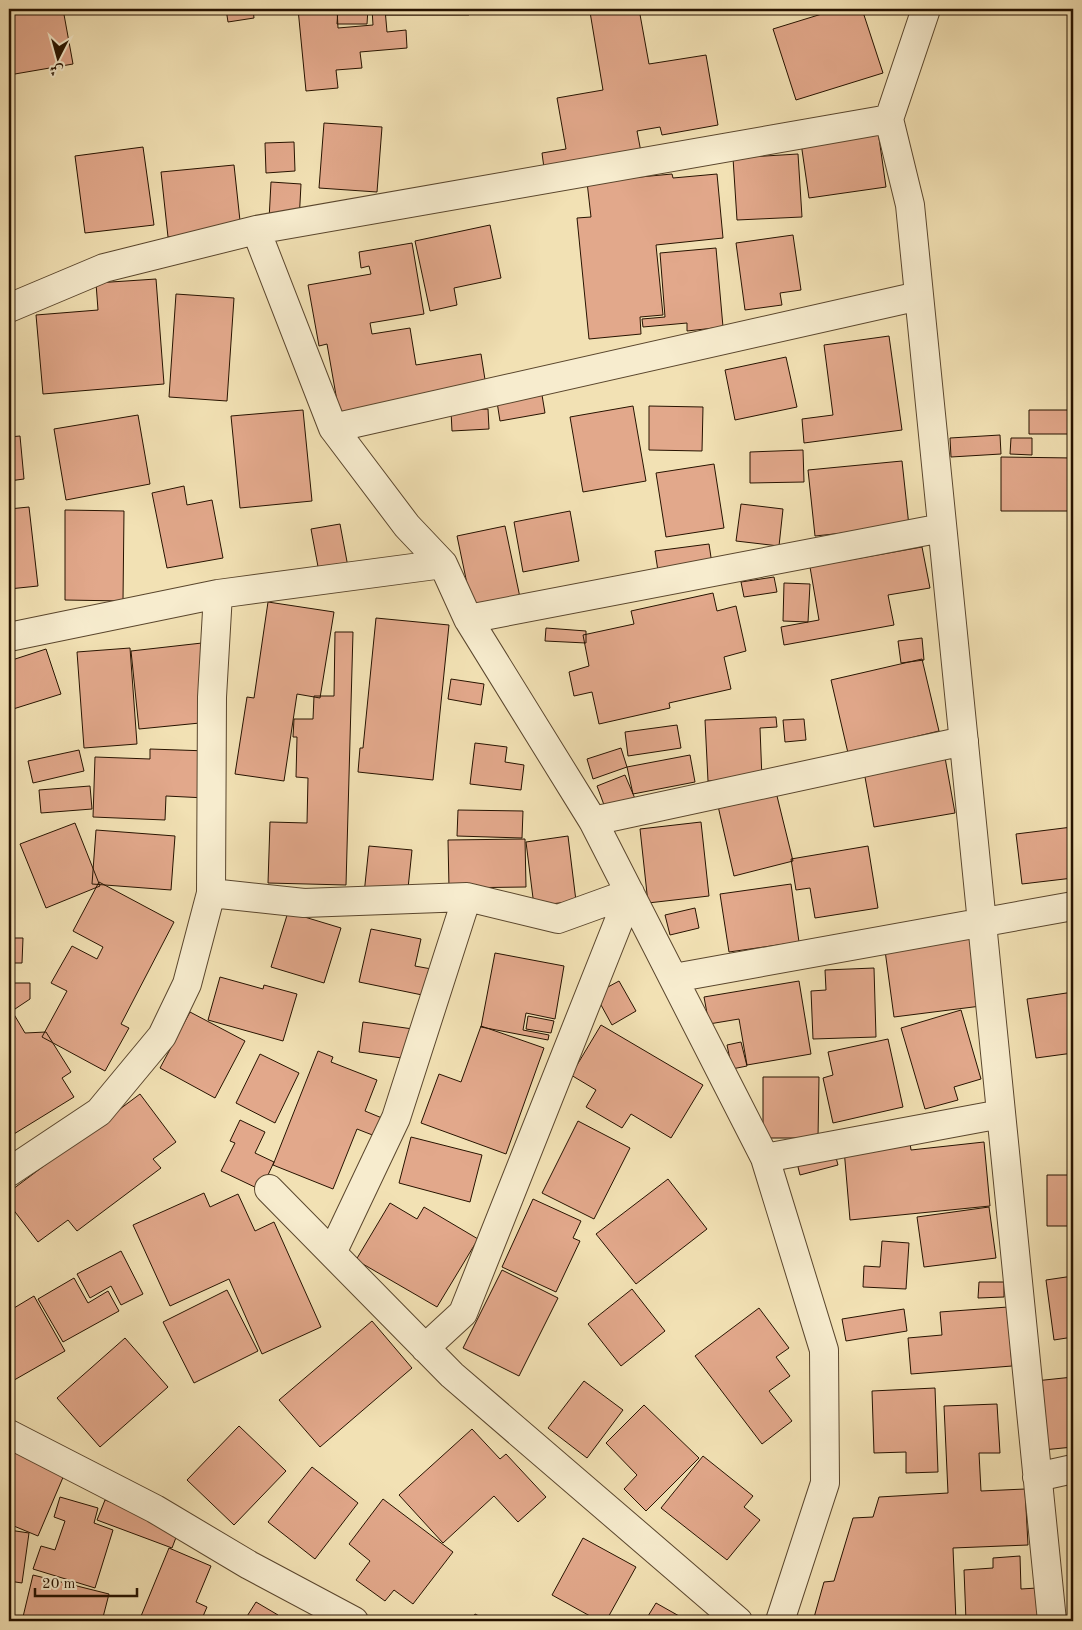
<svg xmlns="http://www.w3.org/2000/svg" width="1082" height="1630" font-family="'Old Standard TT',Amiri,serif">
  <rect width="100%" height="100%" fill="#f2e1b4"/>
  <filter id="stains"><feTurbulence type="fractalNoise" baseFrequency=".004" numOctaves="4"/><feColorMatrix values="0 0 0 0 .2 0 0 0 0 .09 0 0 0 0 .02 0 0 0 .5 -.17"/></filter>
  <radialGradient id="worn" r=".72"><stop offset=".6" stop-color="#630" stop-opacity="0"/><stop offset="1" stop-color="#630" stop-opacity=".3"/></radialGradient>
  <path fill="#e2a88b" stroke="#271300" d="M9 9H63L73 64 9 75Z
    M226 9H253L254 18 228 22Z
    M298 9H337L338 28 373 25 372 9H385L387 32 406 30 407 48 360 52 362 68 336 70 338 88 306 91Z
    M338 9H368L367 24H337Z
    M385 9H470L469 15H385Z
    M610 9H639L649 64 706 55 718 125 662 135 660 127 637 131 641 152 544 168 542 153 566 149 557 98 603 90 590 12Z
    M838 9H862L883 73 796 100 773 29Z
    M324 123 382 127 377 192 319 188Z
    M877 124 886 187 809 198 800 136Z
    M294 142 295 171 266 173 265 143Z
    M143 147 154 225 85 233 75 156Z
    M798 154 802 217 737 220 733 158Z
    M234 165 241 230 168 237 161 172Z
    M672 174 673 178 717 174 723 238 656 245 663 315 640 317 641 334 589 339 577 218 591 217 587 182Z
    M271 182 301 184 299 222 269 220Z
    M490 225 501 278 454 288 457 305 430 311 415 241Z
    M793 235 801 290 780 293 782 305 745 310 736 243Z
    M412 243 424 314 370 323 372 334 410 328 416 365 481 354 486 386 340 418 327 344 319 346 308 285 371 274 369 266 361 268 359 252Z
    M716 248 723 327 687 331V323L643 327 642 319 665 317 660 253Z
    M156 279 164 384 43 394 36 315 98 310 96 283Z
    M176 294 234 298 227 401 169 397Z
    M889 336 902 430 804 443 802 419 833 415 824 345Z
    M9 346H14L11 425H9Z
    M786 357 797 407 735 420 725 370Z
    M542 395 545 413 500 421 497 402Z
    M633 406 646 481 583 492 570 417Z
    M649 406 703 407 702 451 649 450Z
    M488 409 489 429 452 431 451 411Z
    M303 410 312 501 240 508 231 416Z
    M1029 410H1073V434H1029Z
    M138 415 150 484 66 500 54 429Z
    M1000 435 1001 454 951 457 950 438Z
    M20 436 24 479 9 481V437Z
    M1011 438H1032V455L1010 454Z
    M803 450 804 482 750 483V452Z
    M1001 457 1073 458V511H1001Z
    M902 461 909 526 815 536 808 470Z
    M714 464 724 528 666 537 656 473Z
    M184 486 187 505 212 500 223 558 167 568 152 493Z
    M741 504 783 509 779 546 736 541Z
    M29 507 38 586 9 589V509Z
    M65 510 124 511 123 601 65 600Z
    M570 511 579 561 523 572 514 522Z
    M340 524 348 567 319 572 311 529Z
    M505 526 522 607 474 617 457 536Z
    M709 544 712 564 658 571 655 551Z
    M922 547 930 588 888 595 894 625 784 645 781 627 819 620 810 567Z
    M774 577 777 592 744 597 741 582Z
    M784 583 810 584 808 622 783 621Z
    M713 593 717 611 736 606 746 651 724 657 731 689 669 703 670 708 599 724 592 692 574 696 569 672 589 666 583 635 634 624 631 611Z
    M268 602 334 612 320 698 297 694 284 781 235 774 247 697 254 698Z
    M376 618 449 625 433 780 358 772 360 748H363Z
    M546 628 586 631V643L545 641Z
    M335 632H353L346 885 268 883 270 822 307 823 308 778 296 777 297 737H293L294 719H313L314 696H334Z
    M922 638 924 660 901 663 898 641Z
    M202 643 210 722 139 729 131 651Z
    M130 648 137 744 84 748 77 652Z
    M46 649 61 694 10 710 9 661Z
    M922 659 939 731 848 753 831 680Z
    M451 679 484 684 481 705 448 699Z
    M776 717 777 727 760 728 762 779 708 781 705 720Z
    M804 719 806 740 785 742 783 720Z
    M677 725 681 748 628 756 625 732Z
    M475 743 507 747 505 762 524 765 521 790 470 784Z
    M621 748 627 767 593 779 587 759Z
    M150 749 208 751 206 798 166 796 165 820 93 817 95 757 150 759Z
    M79 750 84 771 33 783 28 761Z
    M944 752 955 813 874 827 863 766Z
    M690 755 695 782 633 794 627 767Z
    M625 775 636 801 607 813 597 786Z
    M90 786 92 809 41 813 39 790Z
    M776 792 793 861 734 876 718 806Z
    M458 810 523 811 522 838 457 836Z
    M701 822 709 896 648 903 640 829Z
    M75 823 100 886 46 908 20 844Z
    M1072 827 1073 878 1022 884 1016 834Z
    M96 830 175 836 171 890 92 884Z
    M568 836 576 901 534 906 526 842Z
    M525 839 526 887 449 888 448 840Z
    M369 846 412 850 407 898 364 894Z
    M868 846 878 908 815 918 810 888 796 890 791 859Z
    M99 882 174 922 121 1024 129 1028 105 1071 42 1037 67 991 51 983 72 946 97 959 103 947 73 931Z
    M791 884 799 942 729 952 720 894Z
    M9 892 13 917 9 918Z
    M695 908 699 928 670 935 665 915Z
    M288 912 341 928 324 983 271 967Z
    M371 929 421 939 415 966 437 970 432 997 359 982Z
    M971 931 981 1006 894 1017 884 943Z
    M9 938H23L22 963H9Z
    M495 953 564 966 555 1019 526 1013 523 1030 549 1035 548 1040 481 1027Z
    M874 968 876 1037 813 1039 811 991 826 990 825 970Z
    M220 977 263 989 264 985 297 994 283 1041 208 1020Z
    M619 981 636 1011 612 1025 595 994Z
    M799 981 811 1054 747 1065 739 1019 709 1024 704 997Z
    M9 983H30V999L12 1011 25 1033 46 1032 71 1072 62 1078 74 1097 9 1137Z
    M1073 992V1053L1036 1058 1027 999Z
    M961 1010 981 1079 954 1087 958 1100 925 1109 901 1028Z
    M190 1012 245 1041 215 1098 160 1068Z
    M528 1016 554 1021 551 1033 526 1029Z
    M363 1022 413 1029 409 1059 359 1052Z
    M601 1025 703 1085 671 1138 631 1114 622 1128 586 1107 596 1090 571 1075Z
    M481 1026 544 1048 506 1154 421 1123 439 1074 461 1082Z
    M888 1039 903 1107 833 1123 823 1078 833 1075 828 1052Z
    M741 1042 747 1066 732 1069 727 1045Z
    M318 1051 333 1057 331 1062 377 1080 365 1111 382 1118 375 1136 357 1129 333 1189 273 1165Z
    M260 1054 299 1073 275 1123 236 1103Z
    M763 1077H819L818 1138H763Z
    M140 1094 176 1142 153 1159 161 1168 77 1231 68 1220 38 1242 9 1204V1192Z
    M240 1120 265 1132 255 1153 274 1162 261 1190 221 1171 235 1143 230 1141Z
    M578 1121 630 1148 594 1219 542 1193Z
    M411 1137 482 1155 470 1202 399 1183Z
    M984 1142 990 1206 850 1220 844 1149 910 1143 911 1150Z
    M834 1150 838 1165 800 1175 796 1159Z
    M1047 1175H1073V1226H1047Z
    M668 1179 707 1229 636 1284 596 1234Z
    M204 1193 210 1207 238 1194 255 1231 274 1222 321 1327 262 1354 229 1279 170 1306 133 1225Z
    M533 1199 581 1221 573 1238 580 1241 556 1292 502 1267Z
    M390 1203 417 1219 424 1207 478 1239 437 1307 356 1260Z
    M989 1207 996 1258 924 1267 917 1217Z
    M882 1241 909 1243 906 1289 863 1287 864 1266 880 1267Z
    M121 1251 143 1294 121 1305 111 1286 90 1298 77 1274Z
    M502 1270 558 1298 519 1376 463 1348Z
    M1073 1276V1337L1054 1340 1046 1280Z
    M74 1278 88 1303 108 1291 119 1311 63 1342 38 1299Z
    M979 1282H1004V1297L978 1298Z
    M632 1289 665 1331 621 1366 588 1324Z
    M227 1290 258 1351 194 1383 163 1322Z
    M34 1296 65 1351 9 1383V1311Z
    M1008 1307 1012 1366 911 1374 908 1338 942 1335 940 1312Z
    M759 1308 789 1348 776 1357 790 1376 769 1391 792 1421 762 1444 695 1356Z
    M904 1309 907 1331 846 1341 842 1319Z
    M372 1321 412 1368 320 1447 279 1400Z
    M125 1338 168 1387 100 1447 57 1398Z
    M1073 1377V1447L1043 1450 1035 1381Z
    M584 1381 623 1410 587 1458 548 1428Z
    M935 1388 938 1472 906 1473V1452L874 1453 872 1391Z
    M997 1404 1000 1453H979L981 1491 1025 1489 1028 1545 953 1548 956 1621H813L824 1582 834 1581 853 1518 873 1517 879 1497 948 1493 944 1406Z
    M644 1405 699 1458 646 1511 624 1489 637 1475 606 1443Z
    M239 1426 286 1471 234 1525 187 1480Z
    M472 1429 500 1459 506 1454 546 1497 518 1522 494 1496 443 1543 399 1495Z
    M9 1444 67 1468 38 1536 9 1524Z
    M703 1456 753 1496 744 1507 760 1520 727 1560 661 1508Z
    M312 1467 358 1503 315 1559 268 1522Z
    M60 1497 98 1508 94 1523 113 1530 95 1588 33 1569 41 1546 55 1550 65 1521 54 1517Z
    M383 1499 453 1552 413 1604 394 1590 385 1601 356 1580 370 1561 349 1544Z
    M105 1500 180 1527 172 1548 97 1520Z
    M9 1530 29 1533 22 1583 9 1581Z
    M583 1538 636 1567 606 1621H599L552 1595Z
    M169 1548 211 1566 196 1602 207 1607 201 1621H139Z
    M1020 1556 1021 1589 1037 1588 1038 1621H966L964 1570 993 1568V1558Z
    M33 1575 109 1594 102 1621H22Z
    M256 1602 278 1615 275 1621H244Z
    M656 1603 688 1621H645Z
    M475 1614 489 1621H471Z"/>
  <g fill="none" stroke-linecap="round" stroke-linejoin="round">
    <g stroke="#5a462d" stroke-width="30">
      <path id="minor" d="M889 119 926 9
        M256 230 333 428 407 526 443 564 468 619 593 821 765 1158 824 1350 825 1483 780 1621
        M9 308 104 268 256 230 889 119 910 205 1052 1621
        M333 428 919 296
        M468 619 942 528
        M9 637 218 594 443 564
        M593 821 964 741
        M211 893 304 903 467 897 558 919 630 893
        M674 978 1073 906
        M765 1158 1001 1114
        M9 1172 99 1112 162 1036 187 984 211 893 212 697 218 594
        M269 1189 452 1375 738 1621
        M332 1253 396 1118 467 897
        M425 1348 463 1313 630 893
        M9 1434 155 1509 249 1565 354 1621
        M1037 1477 1073 1469"/>
    </g>
    <use href="#minor" stroke="#f7ecce" stroke-width="28"/>
  </g>
  <rect width="1082" height="1630" fill="none" stroke="#f2e1b4" stroke-width="30"/>
  <rect x="10" y="10" width="1062" height="1610" fill="none" stroke="#271300" stroke-width="2.5"/>
  <rect x="15" y="15" width="1052" height="1600" fill="none" stroke="#271300"/>
  <g transform="translate(58 58) rotate(186)" stroke="#f7ecce" stroke-width="4" paint-order="stroke">
  <path d="M0-4L9 19L0 12L-9 19Z" fill="#271300"/>
  <text y="-8" font-size="14" font-weight="bold" text-anchor="middle" fill="#271300">ش</text>
  </g>
  <path d="M35 1588v8h102v-8" fill="none" stroke="#271300" stroke-width="2.5"/>
  <text x="42" y="1588" font-size="15" fill="#271300" stroke="#f7ecce" stroke-width="4" paint-order="stroke">20 m</text>
  <rect width="100%" height="100%" filter="url(#stains)"/>
  <rect width="100%" height="100%" fill="url(#worn)"/>
</svg>
